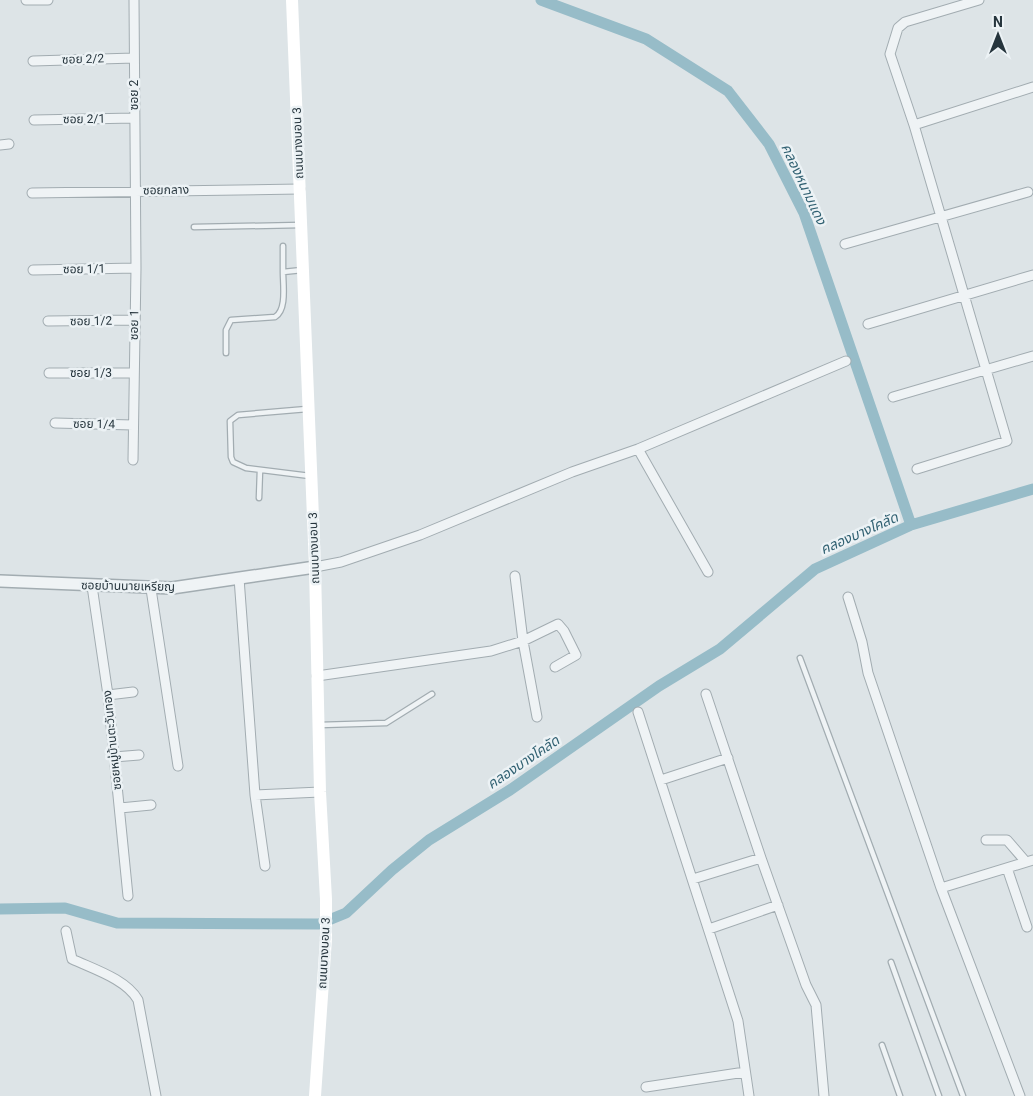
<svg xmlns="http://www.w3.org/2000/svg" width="1033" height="1096" font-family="Roboto,'Noto Sans Thai',sans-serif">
  <rect width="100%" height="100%" fill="#dde4e7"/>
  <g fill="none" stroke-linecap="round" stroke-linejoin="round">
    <path stroke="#97bcc8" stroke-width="11" d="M541 0 646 39 728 91 769 144 804 213 911 525
      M0 909 65 908 117 923 319 924 346 913 392 870 429 840 510 790 659 686 720 649 815 569 911 525 1033 489"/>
    <g stroke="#a2acb1" stroke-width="7">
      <path id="service" d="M194 227 301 225
        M283 246V272
        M226 353V330L231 320 275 317C287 310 283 285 283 272L302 270
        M307 409 238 415 230 421 231 457 233 462 246 468 310 476
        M259 498 260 470
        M800 658 963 1096
        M320 725 386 723 432 694
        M891 962 939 1096
        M882 1045 900 1096"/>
    </g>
    <g stroke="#a2acb1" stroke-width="11">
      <path id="minor" d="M26 0H48
        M33 61 134 58
        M34 120 134 118
        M914 125 1033 87
        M0 145 9 144
        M32 193 300 189
        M845 244 1028 192
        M33 270 136 268
        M48 321 134 320
        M868 324 1033 275
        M49 373H134
        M893 397 1033 356
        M55 423 133 425
        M638 449 708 572
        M133 460 136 268 134 0
        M917 469 1007 441 914 125 890 54 898 28 905 22 979 0
        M315 567 341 562 420 535 572 472 638 449 846 361
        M515 576 523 641 537 717
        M239 578 255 795 265 866
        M92 586 108 695 128 896
        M151 589 178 766
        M848 597 862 642 868 673 941 888 1020 1096
        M317 676 491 651 523 641 558 624 564 631 576 655 555 667
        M706 694 761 858 806 985 816 1005 824 1096
        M108 695 133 692
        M638 712 738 1021 749 1096
        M114 757 139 755
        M661 780 728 758
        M255 795 320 792
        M120 808 151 805
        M986 840H1007L1026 862
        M1007 868 1027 927
        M693 879 761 858
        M941 888 1033 860
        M709 929 778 905
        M66 931 72 959C93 969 126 979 138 1000L156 1096
        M646 1087 745 1072"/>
    </g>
    <g stroke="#a2acb1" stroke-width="14">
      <path id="tertiary" d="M0 581 172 588 315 567"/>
    </g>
    <use href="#service" stroke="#eff3f5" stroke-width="4.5"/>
    <use href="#minor" stroke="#eff3f5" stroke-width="9"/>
    <use href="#tertiary" stroke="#eff3f5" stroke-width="11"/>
    <path stroke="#fff" stroke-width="12" d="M292 0 315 567 320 792 326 899V939L315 1096"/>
  </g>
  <g text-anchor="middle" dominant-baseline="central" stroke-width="5" stroke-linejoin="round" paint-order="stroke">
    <g font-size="12" fill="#26353d" stroke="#ecf2f5">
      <text transform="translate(83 59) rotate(-2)">ซอย 2/2</text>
      <text transform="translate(134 95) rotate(-90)">ซอย 2</text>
      <text transform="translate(84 119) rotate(-1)">ซอย 2/1</text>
      <text transform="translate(298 143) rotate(-92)">ถนนบางบอน 3</text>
      <text transform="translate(166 190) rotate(-1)">ซอยกลาง</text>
      <text transform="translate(84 269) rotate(-1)">ซอย 1/1</text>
      <text transform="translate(91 321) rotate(-1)">ซอย 1/2</text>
      <text transform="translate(134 325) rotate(-89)">ซอย 1</text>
      <text x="91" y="373">ซอย 1/3</text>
      <text transform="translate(94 424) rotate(1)">ซอย 1/4</text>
      <text transform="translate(314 548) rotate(-92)">ถนนบางบอน 3</text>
      <text transform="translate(128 586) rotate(1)">ซอยบ้านนายเหรียญ</text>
      <text transform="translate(112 740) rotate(-96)">ซอยหมู่บ้านตะวันทอง</text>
      <text transform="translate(324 953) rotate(-87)">ถนนบางบอน 3</text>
    </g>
    <g font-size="14" font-style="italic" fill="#306071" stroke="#ecf2f5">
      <text transform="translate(804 184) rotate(65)">คลองหนามแดง</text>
      <text transform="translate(859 533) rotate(-24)">คลองบางโคลัด</text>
      <text transform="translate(523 762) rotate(-34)">คลองบางโคลัด</text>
    </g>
  </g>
  <g transform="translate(998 35)" stroke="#ecf2f5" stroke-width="4" paint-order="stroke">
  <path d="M0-4L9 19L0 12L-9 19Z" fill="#26353d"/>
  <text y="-8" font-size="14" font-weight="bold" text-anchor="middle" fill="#26353d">N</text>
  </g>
</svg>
